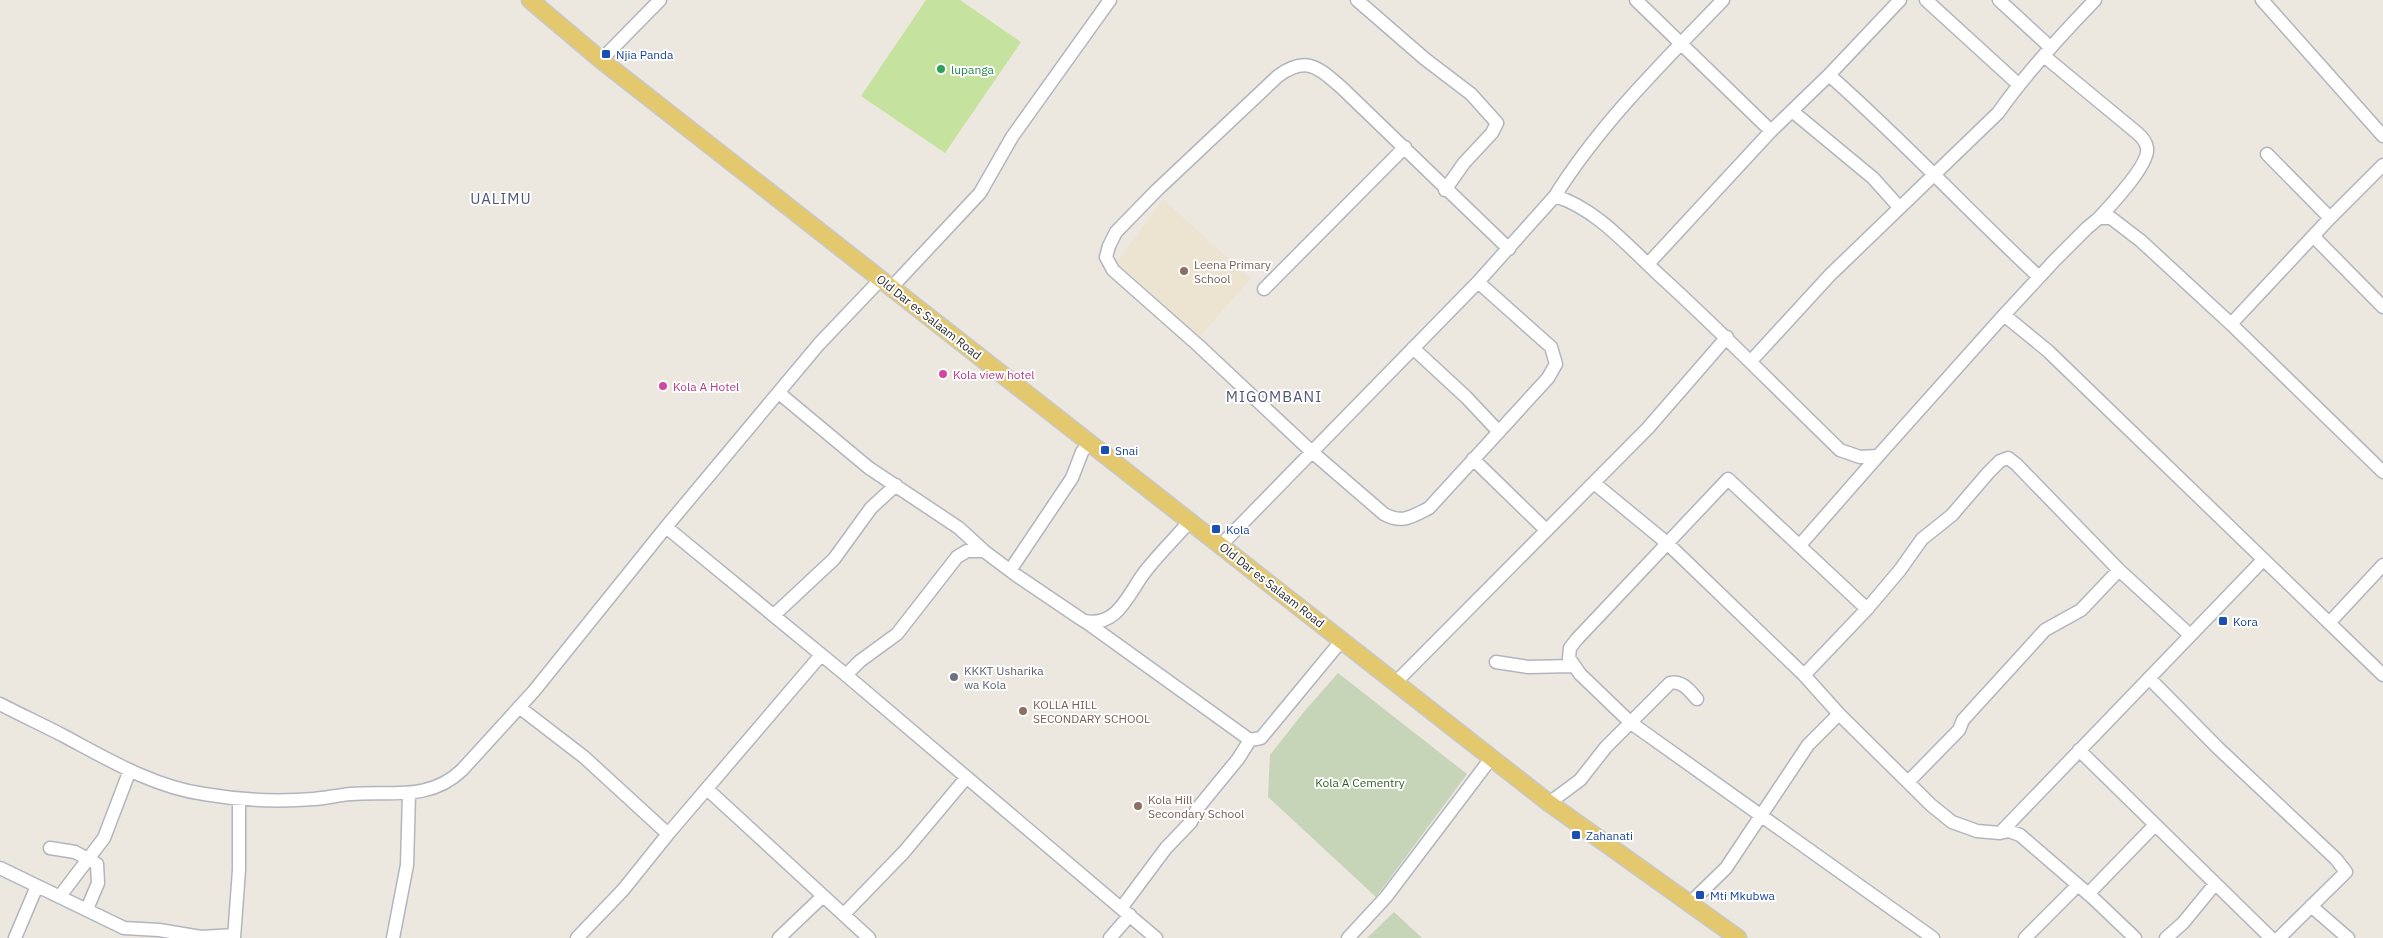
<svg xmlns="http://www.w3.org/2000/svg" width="2383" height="938" font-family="'IBM Plex Sans',sans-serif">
  <rect width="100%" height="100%" fill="#ece7df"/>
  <path fill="#ece3d1" d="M1163 199 1250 279 1199 337 1117 262Z"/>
  <path fill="#c6d4b8" d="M1338 673 1467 774 1376 897 1268 797 1270 755 1303 713Z
    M1394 912 1422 938H1367Z"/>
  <path fill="#c5e39e" d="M926 0H960L1021 42 945 153 861 96Z"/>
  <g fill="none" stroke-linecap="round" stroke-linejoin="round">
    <g stroke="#b3b5be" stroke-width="15">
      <path id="minor" d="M1357 0 1425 59 1471 94 1497 123 1492 133 1464 163 1445 190
        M1636 0 1771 131
        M1926 0 2018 84
        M1999 0 2049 46
        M2262 0 2383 136
        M2044 56 2136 132C2141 136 2146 141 2147 148 2150 164 2110 206 2099 218
        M601 60 660 0
        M1829 75C1902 139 1968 211 2039 277
        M1792 111 1873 178 1899 207
        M2267 154 2330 218
        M1555 196C1600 124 1664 61 1723 0
        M2314 237 2383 307
        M1648 264 1771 131 1829 75 1900 0
        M1478 282 1551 347 1556 364 1548 378 1429 508C1411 517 1402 524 1384 514L1312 452 1199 346 1113 270 1106 257 1109 246 1116 232 1157 190 1278 76C1307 55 1319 68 1342 88L1509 249
        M892 287 980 193 1012 137 1110 0
        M1264 289 1405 147
        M2004 315 2055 260 2087 228 2099 218H2111L2141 241 2231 324 2383 472
        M2231 324 2330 218 2383 165
        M1413 348 1466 397 1499 432
        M1751 361 1830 275 1998 113C2027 72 2060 36 2095 0
        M779 393 869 468 959 528 984 551 1016 575 1084 621C1120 628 1129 590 1148 568 1161 552 1176 537 1190 521
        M1473 459 1546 530
        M1594 483 1667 543 1804 675 1839 714 1931 805 1952 822 1977 831 2000 833 2009 831 2020 835 2093 898 2135 938
        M666 527 846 675 1156 938
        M1221 545 1478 282 1555 196C1595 208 1627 245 1657 273 1720 330 1779 391 1840 450L1860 457 1878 456 2004 315 2048 351 2383 675
        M1800 545 1878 456
        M1011 569 1072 478 1082 452 1090 442
        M1867 609 1728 479 1577 639 1570 648 1569 658 1580 674 1631 723 1933 938
        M774 615 834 559 871 508 896 485
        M1086 622 1250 740
        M2330 622 2383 565
        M1496 662 1528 667 1573 666
        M846 675 860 661 897 634 957 557 967 551H984
        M1804 675 1867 609 1900 570 1922 539 1952 515 1988 473 2000 461 2008 458 2016 464 2119 570 2190 635
        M2149 678 2218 748 2336 859 2346 872 2279 938
        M1396 682 1648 428 1727 337
        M0 704C21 715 43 725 64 736 109 760 154 787 204 794 239 800 278 802 314 799 326 798 339 795 351 794 391 791 430 801 462 770L534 691 666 527 819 344 881 279
        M519 707 584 757 668 834
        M2079 750 2271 938
        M1909 781 1959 730 1963 720 2045 630 2081 610 2119 570
        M707 789 869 938
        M1549 803 1580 780 1606 747 1670 683C1682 680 1690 691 1697 699
        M2000 833 2263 560
        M50 848 75 852 97 864 98 883 87 909
        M0 868 124 928 159 930 201 937 234 935
        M2088 894 2154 826
        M60 896 104 838 130 770
        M1690 903 1726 868 1808 745 1839 714
        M2311 906 2348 938
        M1122 907 1166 848 1191 822 1197 809 1238 759 1250 740 1261 738 1342 640
        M844 914 904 852 966 778
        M15 938 37 886
        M234 938 239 870V799
        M393 938 407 865 409 794
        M577 938 623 890 668 834 821 655
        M779 938 823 896
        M1110 938 1130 915
        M1348 938 1386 897 1492 757
        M2025 938 2077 886
        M2166 938 2183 923 2215 884"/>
    </g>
    <g stroke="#c8c8c8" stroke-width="19">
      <path id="major" d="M530 0 601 60 1549 803 1738 938"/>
    </g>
    <use href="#minor" stroke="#fff" stroke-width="12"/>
    <use href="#major" stroke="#e3c86d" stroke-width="16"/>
  </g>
  <g fill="#1a4fb4" stroke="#fff" stroke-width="2">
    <rect x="601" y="49" width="10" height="10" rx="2.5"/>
    <rect x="1100" y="445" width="10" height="10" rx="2.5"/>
    <rect x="1211" y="524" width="10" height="10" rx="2.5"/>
    <rect x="2218" y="616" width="10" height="10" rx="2.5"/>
    <rect x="1571" y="830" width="10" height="10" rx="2.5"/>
    <rect x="1695" y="890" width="10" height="10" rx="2.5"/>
  </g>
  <circle fill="#2e9e5b" stroke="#fff" stroke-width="2" cx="941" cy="69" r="5"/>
  <g fill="#8d6e63" stroke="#fff" stroke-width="2">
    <circle cx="1184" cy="271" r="5"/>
    <circle cx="1023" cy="711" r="5"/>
    <circle cx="1138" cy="806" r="5"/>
  </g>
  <g fill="#d1479c" stroke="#fff" stroke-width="2">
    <circle cx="943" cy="374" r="5"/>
    <circle cx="663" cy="386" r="5"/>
  </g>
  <circle fill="#6b7280" stroke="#fff" stroke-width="2" cx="954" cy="677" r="5"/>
  <g text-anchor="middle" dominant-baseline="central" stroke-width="4" stroke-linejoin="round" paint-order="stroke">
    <g font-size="12" fill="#164399" stroke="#fff" text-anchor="start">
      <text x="616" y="54">Njia Panda</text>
      <text x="1115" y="450">Snai</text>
      <text x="1226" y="529">Kola</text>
      <text x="2233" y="621">Kora</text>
      <text x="1586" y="835">Zahanati</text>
      <text x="1710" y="895">Mti Mkubwa</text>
    </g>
    <g font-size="12" fill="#27864d" stroke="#fff" text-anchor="start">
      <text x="951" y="69">lupanga</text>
    </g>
    <g font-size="12" fill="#785e54" stroke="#fff" text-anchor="start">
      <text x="1194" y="264">Leena Primary<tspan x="1194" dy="14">School</tspan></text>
      <text x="1033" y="704">KOLLA HILL<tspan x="1033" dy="14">SECONDARY SCHOOL</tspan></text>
      <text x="1148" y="799">Kola Hill<tspan x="1148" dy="14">Secondary School</tspan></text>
    </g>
    <g font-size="12" fill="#2c2c2c" stroke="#fff">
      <text transform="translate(929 317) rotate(38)">Old Dar es Salaam Road</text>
      <text transform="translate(1272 585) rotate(38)">Old Dar es Salaam Road</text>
    </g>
    <g font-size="12" fill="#b23c85" stroke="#fff" text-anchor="start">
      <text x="953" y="374">Kola view hotel</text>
      <text x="673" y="386">Kola A Hotel</text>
    </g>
    <g font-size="12" fill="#5b616d" stroke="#fff" text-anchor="start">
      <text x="964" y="670">KKKT Usharika<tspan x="964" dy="14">wa Kola</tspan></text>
    </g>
    <g font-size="12" fill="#2f6222" stroke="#fff">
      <text x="1360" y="782">Kola A Cementry</text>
    </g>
    <g font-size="15" letter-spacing="1" fill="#505778" stroke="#fff">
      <text x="501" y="198">UALIMU</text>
      <text x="1274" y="396">MIGOMBANI</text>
    </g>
  </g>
</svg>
